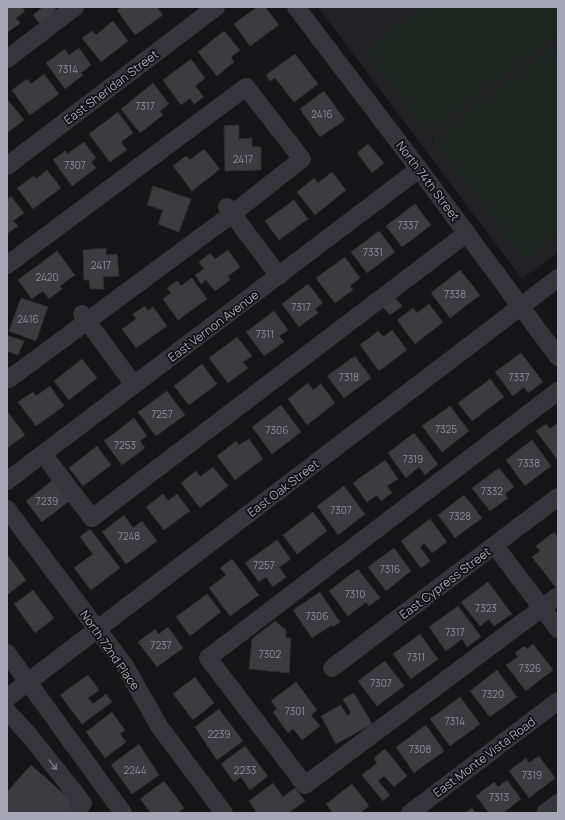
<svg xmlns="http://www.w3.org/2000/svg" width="565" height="820" font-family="Manrope,sans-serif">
  <rect width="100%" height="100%" fill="#151416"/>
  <path fill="#212023" d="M318 7H558V252L522 279Z"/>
  <path fill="#1e2621" d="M423 7H558V36L428 135 365 51Z
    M553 47 558 54V233L524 259 432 139Z"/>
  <path fill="#3c3b40" stroke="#2f2e32" d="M7 7H22L25 11 16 18 20 23 7 33Z
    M43 7H54L60 16 43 28 33 15Z
    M121 7H157L163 15 135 35 117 10Z
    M257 7H265L279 25 250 46 234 24Z
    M113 21 128 41 101 62 82 38 92 31 96 35Z
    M224 31 240 50 231 57 234 62 217 76 198 52Z
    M79 48 91 65 81 73 83 75 65 89 46 63 65 49 69 55Z
    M295 54 318 84 294 102 275 78 270 81 266 75Z
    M191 59 205 78 195 86 204 97 194 104 190 98 181 105 163 80Z
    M44 74 59 94 30 115 12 90 27 79 31 84Z
    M153 83 169 104 160 111 163 115 140 133 121 109Z
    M324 91 345 120 320 137 300 109Z
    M8 100 24 120 7 133V101Z
    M118 112 133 133 121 142 127 150 110 162 89 134Z
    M239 125V139L252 138V147H261V170L225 171 224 126Z
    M84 142 96 158 91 162 96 168 72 186 53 160 65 151 67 154Z
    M368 144 384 163 372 173 357 153Z
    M204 149 220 169 192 191 173 166 186 156 190 160Z
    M47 170 61 188 33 209 17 188 34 176 36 179Z
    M332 172 346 190 315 215 297 192 314 178 318 183Z
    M153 186 191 199 179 232 158 224 163 210 147 205Z
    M11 196 24 213 13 221 18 226 7 234V199Z
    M294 200 308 219 279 240 265 221Z
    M415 204 431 225 402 247 386 226Z
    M379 231 395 252 367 273 351 252Z
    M106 248V255L117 254 119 276 103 277 104 289H90L89 280H84L83 250Z
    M228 250 240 267 228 276 230 280 215 291 206 280 201 284 195 275 204 269 199 262 210 253 215 259Z
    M57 251 75 275 60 286 62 289 49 299 43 291 32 299 18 280Z
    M345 257 360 278 350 286 353 290 335 303 316 278Z
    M460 270 480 295 450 318 431 293Z
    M192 278 207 299 178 320 163 299 171 293 167 288 177 281 181 286Z
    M308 284 323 303 315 309 318 313 299 327 282 304Z
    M21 298 48 307 36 341 9 331Z
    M395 298 402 306 390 315 383 307Z
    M429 304 443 322 415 344 397 320 413 308 417 313Z
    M145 306 148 311 153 307 167 326 136 348 122 329 136 319 133 314Z
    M274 311 288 330 279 336 284 342 264 356 246 332Z
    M392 330 407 350 379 371 360 345 378 331 383 337Z
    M8 336 24 341 18 355 7 351Z
    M237 337 252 356 243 362 248 368 228 383 209 358Z
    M521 353 543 382 528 393 524 387 513 396 495 372Z
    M355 356 371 378 344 398 327 376Z
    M82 359 97 378 69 400 54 381Z
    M202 364 217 384 189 405 174 386Z
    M490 379 504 397 472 421 458 403Z
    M308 383 313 390 321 384 335 403 307 425 288 399Z
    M50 386 64 406 36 426 18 402 33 392 36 396Z
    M167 391 185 415 156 436 138 412Z
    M281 405 301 432 272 454 252 427Z
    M450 406 469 431 442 452 422 426Z
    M7 411 25 435 7 448Z
    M134 418 147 436 140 441 145 448 122 465 104 441Z
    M558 423V458L557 459 536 431 546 424 550 429Z
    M414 433 438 464 425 475 419 467 406 478 388 453Z
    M249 439 263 459 235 480 217 456 236 441 239 445Z
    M532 440 551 466 525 486 506 460Z
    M97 446 111 465 83 486 69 468Z
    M385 460 398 479 387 486 392 493 381 501 377 495 367 502 353 483Z
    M213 467 228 486 200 508 181 483 196 471 200 477Z
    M499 468 514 487 505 494 508 498 490 511 472 488Z
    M53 480 69 501 42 522 26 501Z
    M344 486 365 514 338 535 317 506Z
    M163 494 168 501 177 494 190 511 164 530 146 507Z
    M464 495 482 518 455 538 438 515Z
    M313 512 327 531 297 554 283 535Z
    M124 515 133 528 142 521 157 541 126 564 102 532Z
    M430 519 447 542 432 553 424 543 420 547 430 561 421 568 401 541Z
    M90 529 120 568 91 590 74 568 93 554 80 537Z
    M554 532 558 537V590L532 557 540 551 536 546Z
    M277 540 291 559 279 567 286 577 273 587 266 577 259 582 245 563Z
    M394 548 411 571 386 591 368 567Z
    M7 554 26 580 7 595Z
    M232 559 259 595 230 616 209 588 226 575 220 568Z
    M358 569 380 598 369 606 366 602 348 616 329 591Z
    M488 582 512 614 494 626 489 619 480 626 461 602Z
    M33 590 54 618 35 633 14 604Z
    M320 592 340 622 333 627 332 625 312 638 293 610Z
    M207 594 221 612 190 636 176 617Z
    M458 606 481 637 467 647 462 639 446 651 429 627Z
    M275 621 286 630V638H291L289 673 249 669 252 639Z
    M168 627 183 648 157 667 138 642 155 629 159 634Z
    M420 634 438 659 411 679 393 654Z
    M533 644 553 670 526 691 506 665 518 657 515 653 524 646 527 649Z
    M385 661 404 686 377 706 358 681Z
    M497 670 517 697 490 717 470 691Z
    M88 675 99 690 88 698 93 704 106 694 112 702 82 724 60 695Z
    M195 677 214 703 193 720 173 694Z
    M296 682 317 710 311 715 320 726 302 740 293 729 288 733 273 712 277 709 271 701Z
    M354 693 372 724 336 744 321 716 341 705 347 716 351 713 343 699Z
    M460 697 480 724 450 746 430 719Z
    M219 709 243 741 217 760 195 727Z
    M112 712 125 730 120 734 126 742 105 758 86 732Z
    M426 725 444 751 414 773 396 747Z
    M139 744 159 775 132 794 111 765Z
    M245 746 268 776 250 790 241 777 234 782 221 764Z
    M385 749 407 776 394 787 384 776 378 781 390 795 383 801 362 775 377 763 374 758Z
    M539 756 555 778 529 798 509 771 526 758 529 763Z
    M31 765 74 803 64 813H7V792Z
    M507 780 521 799 503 813H489L476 796 494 782 498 787Z
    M164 781 184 808 177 813H151L140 799Z
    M273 783 283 797 295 788 305 801 288 813H257L249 801Z
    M352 784 369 806 360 813H333L326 804Z
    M472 808 475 813H465Z"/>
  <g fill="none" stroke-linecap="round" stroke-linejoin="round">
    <path stroke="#36353b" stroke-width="18" d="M296 7 419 169 558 357
      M7 59 75 7
      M7 166 216 7
      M227 207 279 276
      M7 265 246 87 302 159 232 214 9 379 7 376
      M82 314 134 385
      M558 391 208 658 305 785 558 596
      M43 454 92 518 467 233
      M7 481 419 169
      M7 509 125 666 159 726 224 813
      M495 546 558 629
      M7 653 123 813
      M332 668 558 497
      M7 698 558 278
      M7 711 29 735 83 803 75 813
      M410 813 558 701
      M545 813 558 803"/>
  </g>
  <defs><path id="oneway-shaft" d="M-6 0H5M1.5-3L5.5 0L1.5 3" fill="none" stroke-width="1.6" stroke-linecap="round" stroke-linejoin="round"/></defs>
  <use stroke="#74747f" href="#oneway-shaft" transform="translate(53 765) rotate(52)"/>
  <g text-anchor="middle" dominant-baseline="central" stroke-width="3.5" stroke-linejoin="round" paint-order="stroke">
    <g font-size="10" fill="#8c8c98">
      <text x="68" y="69">7314</text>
      <text x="145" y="106">7317</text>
      <text x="322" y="114">2416</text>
      <text x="243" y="159">2417</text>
      <text x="75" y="165">7307</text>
      <text x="408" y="225">7337</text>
      <text x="373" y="252">7331</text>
      <text x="101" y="265">2417</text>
      <text x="47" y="277">2420</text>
      <text x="455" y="294">7338</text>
      <text x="301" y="307">7317</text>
      <text x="28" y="319">2416</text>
      <text x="265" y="334">7311</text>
      <text x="349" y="377">7318</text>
      <text x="519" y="377">7337</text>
      <text x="162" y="414">7257</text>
      <text x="446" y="429">7325</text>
      <text x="277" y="430">7306</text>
      <text x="125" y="445">7253</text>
      <text x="413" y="459">7319</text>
      <text x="529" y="463">7338</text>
      <text x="492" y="491">7332</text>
      <text x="47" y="501">7239</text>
      <text x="341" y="510">7307</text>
      <text x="460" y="516">7328</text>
      <text x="129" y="536">7248</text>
      <text x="264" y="565">7257</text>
      <text x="390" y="569">7316</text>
      <text x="355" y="594">7310</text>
      <text x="486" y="608">7323</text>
      <text x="317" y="616">7306</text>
      <text x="455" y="632">7317</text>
      <text x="161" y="645">7237</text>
      <text x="270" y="654">7302</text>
      <text x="416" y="657">7311</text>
      <text x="530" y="668">7326</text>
      <text x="381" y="683">7307</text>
      <text x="493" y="694">7320</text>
      <text x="295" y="711">7301</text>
      <text x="455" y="721">7314</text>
      <text x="219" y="734">2239</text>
      <text x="420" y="749">7308</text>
      <text x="135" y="770">2244</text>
      <text x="245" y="770">2233</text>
      <text x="532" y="775">7319</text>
      <text x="499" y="797">7313</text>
    </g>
    <g font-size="12" fill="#a6a7b6" stroke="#100f11">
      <text transform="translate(111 87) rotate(-37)">East Sheridan Street</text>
      <text transform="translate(428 181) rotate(53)">North 74th Street</text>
      <text transform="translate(213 326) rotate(-37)">East Vernon Avenue</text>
      <text transform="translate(283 488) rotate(-37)">East Oak Street</text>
      <text transform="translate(445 583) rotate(-37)">East Cypress Street</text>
      <text transform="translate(110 650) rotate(55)">North 72nd Place</text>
      <text transform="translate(484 757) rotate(-37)">East Monte Vista Road</text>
    </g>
  </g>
  <rect width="565" height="820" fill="none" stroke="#a6a7b6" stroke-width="16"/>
</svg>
